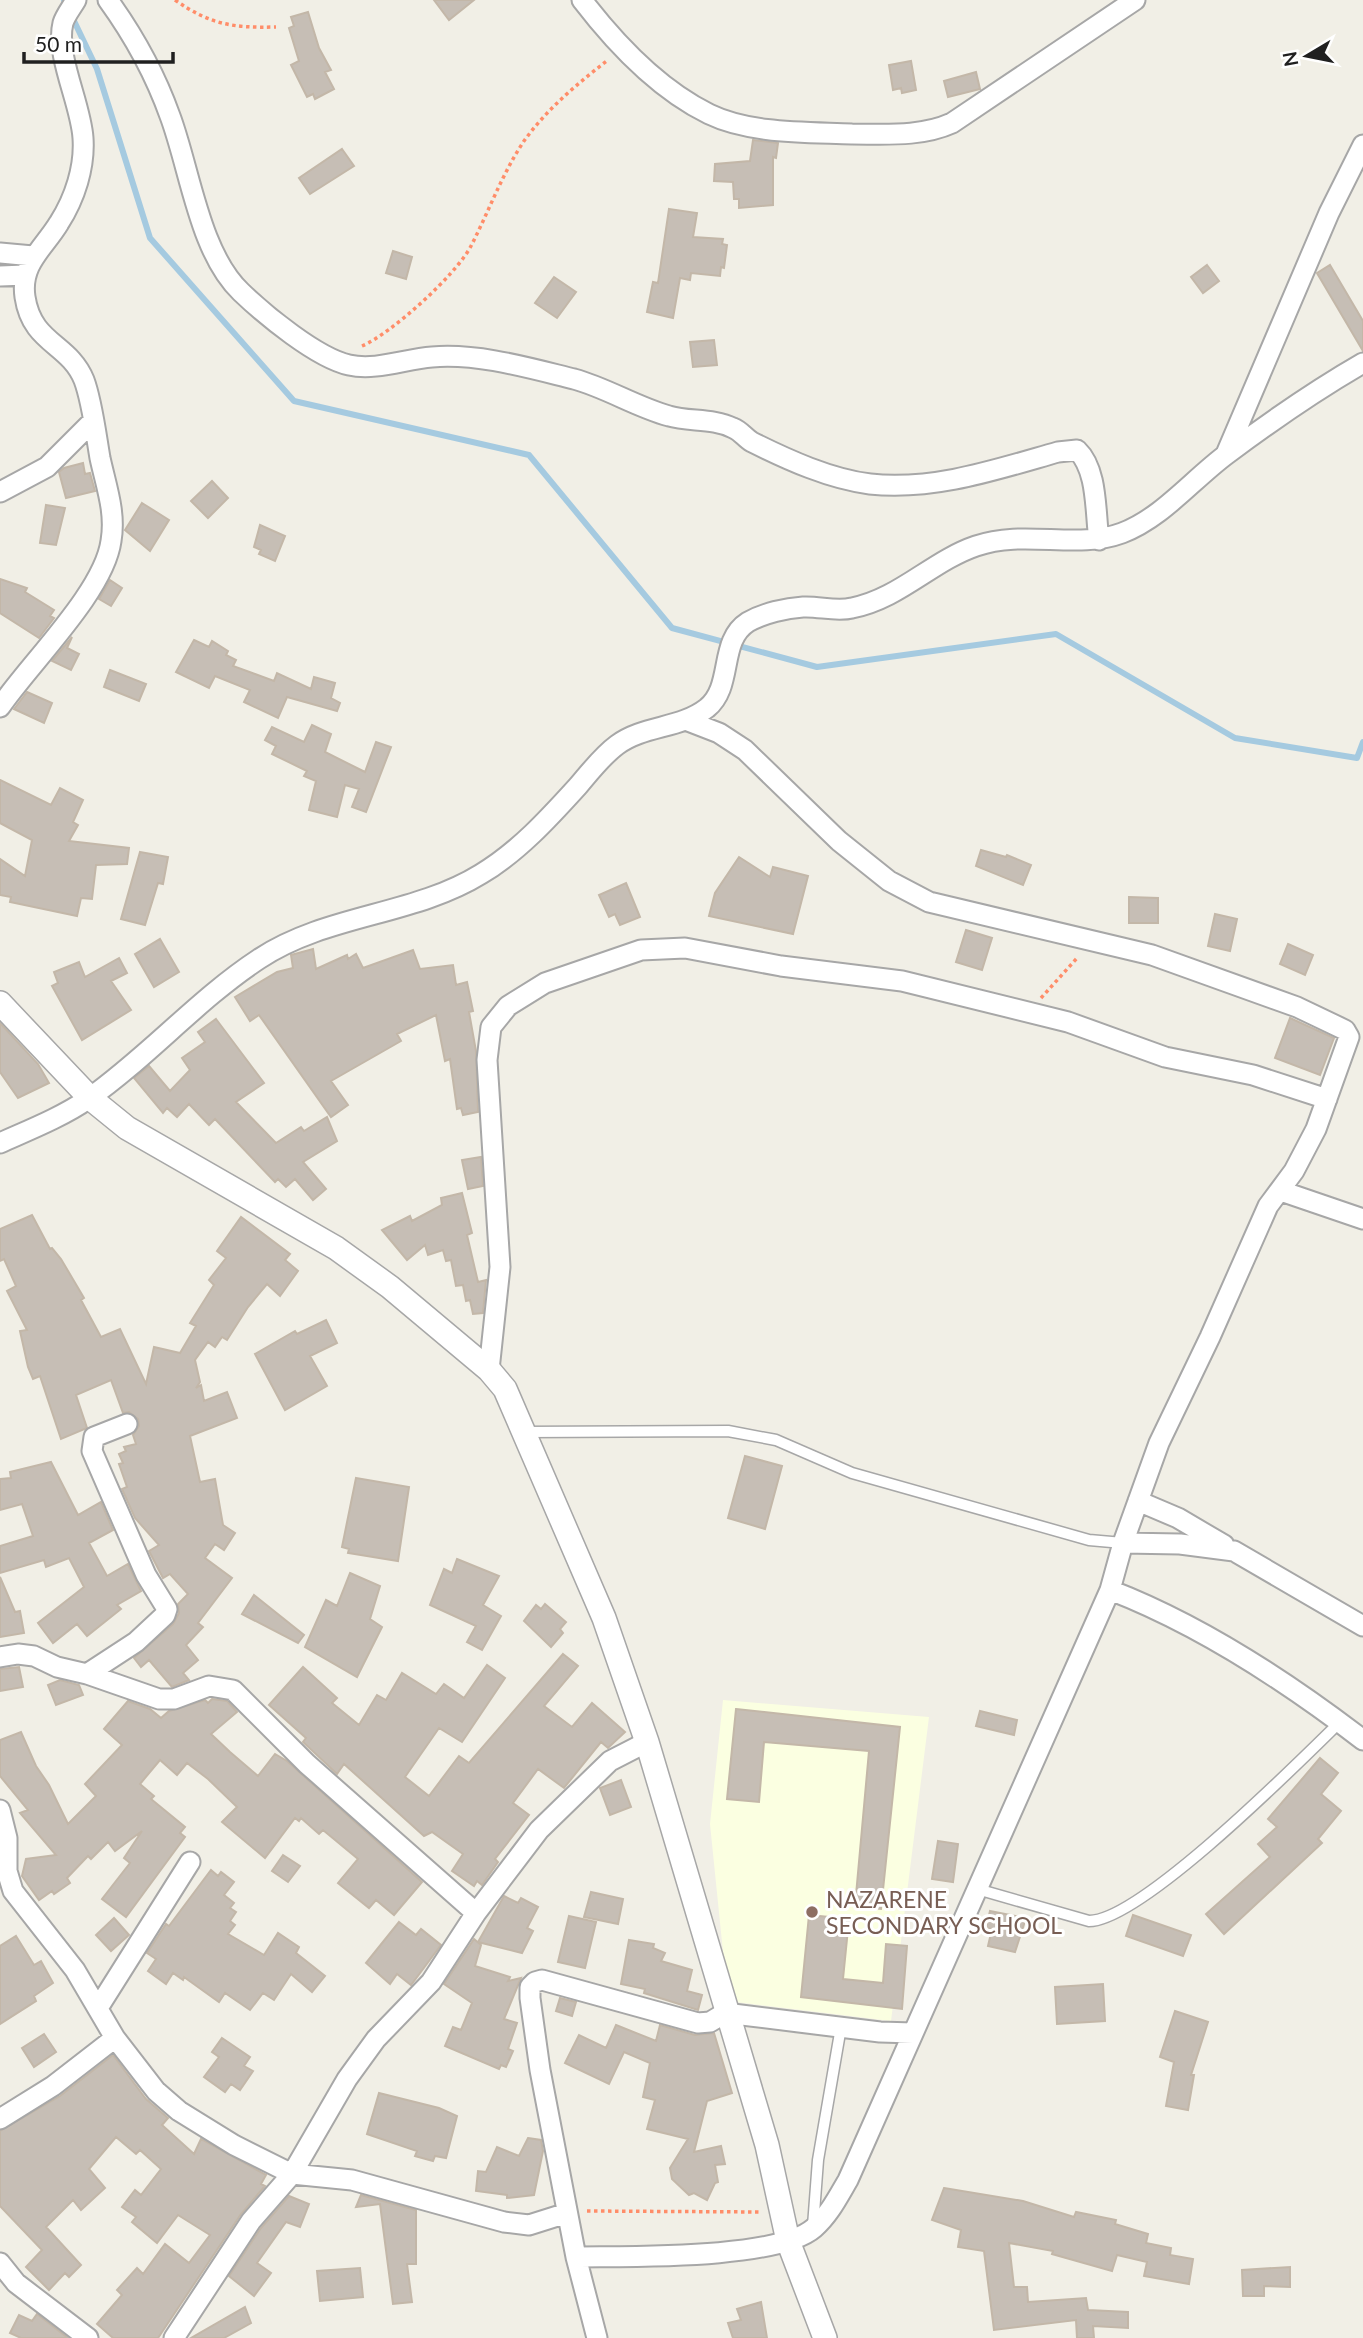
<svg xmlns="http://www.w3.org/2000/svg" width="1363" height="2338" font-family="Lato,sans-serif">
  <rect width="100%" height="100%" fill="#f1efe6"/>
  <path fill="#fbffe1" d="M723 1700 929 1717 891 2021 728 2001 710 1824Z"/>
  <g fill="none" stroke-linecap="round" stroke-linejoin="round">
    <path stroke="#a5cae0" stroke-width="6" d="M64 0 97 69 150 238 294 401 529 455 672 628 817 667 1056 634 1235 738 1357 758 1363 742"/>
  </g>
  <path fill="#c6beb5" stroke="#c3b7a8" stroke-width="2" d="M434 0H474L449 20Z
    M308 12 319 48 331 70 325 72 334 89 315 99 313 94 307 97 291 65 299 61 289 28 294 26 291 17Z
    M911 61 916 90 902 93 901 88 893 90 889 65Z
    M976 72 980 89 948 97 944 81Z
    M753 140 778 143 776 158 773 157V205L739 208V199H734L733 182 714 181 715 164 750 161Z
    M342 149 354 166 310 194 299 178Z
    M669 209 697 213 693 237 723 239 722 244 727 245 724 268 721 267 720 276 691 273 690 280 680 278 673 318 647 312 653 282 658 283Z
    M393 251 412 257 406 279 386 273Z
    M1207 265 1219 281 1203 293 1191 277Z
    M1330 265 1363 321V351L1317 273Z
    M554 277 576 292 557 318 535 303Z
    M714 340 717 365 693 367 690 342Z
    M83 463 85 474 90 473 95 491 66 498 59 472 64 468Z
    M212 481 228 498 208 518 191 501Z
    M142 503 169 520 150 551 125 530Z
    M46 505 65 508 56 545 40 543Z
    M260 525 285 536 275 561 259 554 261 550 254 547Z
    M0 579 27 588 25 592 54 610 50 616 54 618 39 638 0 613Z
    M110 580 122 588 111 606 99 599Z
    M72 637 67 648 79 654 71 670 52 661Z
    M194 640 209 647 212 641 228 651 226 655 236 660 233 666 274 681 277 673 311 689 314 677 335 683 331 698 340 703 337 711 287 697 278 718 244 702 250 690 215 676 209 688 176 672Z
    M110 670 146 684 139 701 104 687Z
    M27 692 52 703 44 723 14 709Z
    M312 725 331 734 325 752 365 772 376 742 391 747 366 812 352 807 359 789 345 785 337 817 309 810 316 781 304 776 307 771 272 754 276 746 265 740 272 727 304 742Z
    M0 780 51 805 60 788 83 800 73 822 78 825 69 841 129 848 127 864 96 865 92 899 81 898 77 916 10 902 11 897 0 895V859L25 876 32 840 0 823Z
    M981 850 1006 857 1007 855 1031 865 1023 885 976 866Z
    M140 852 168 857 163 884 158 883 145 925 121 919Z
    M739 857 770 877 773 867 808 876 793 934 709 916 715 893Z
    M626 883 640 917 620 925 615 914 609 917 599 895Z
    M1129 897 1158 898V923H1129Z
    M1215 914 1237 919 1230 951 1208 946Z
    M966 930 992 938 982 970 956 962Z
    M160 939 179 972 154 987 135 954Z
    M1288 944 1313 955 1305 975 1280 964Z
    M313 949 316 969 347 955 348 959 356 954 363 968 413 950 420 969 453 965 456 985 467 982 473 1011 469 1012 476 1051 478 1112 463 1115 461 1108 457 1109 450 1059 445 1061 436 1015 397 1034 401 1041 331 1081 348 1105 331 1117 259 1015 250 1021 235 997 277 972 293 968 291 955Z
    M119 958 127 973 111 981 131 1010 82 1040 52 986 58 983 54 972 79 962 85 977Z
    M1290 1018 1334 1038 1320 1075 1275 1058Z
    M216 1019 264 1083 236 1102 276 1143 301 1127 304 1131 327 1117 337 1141 303 1162 326 1189 313 1200 295 1179 286 1187 278 1179 275 1182 215 1119 209 1125 189 1104 177 1117 167 1108 163 1113 134 1078 149 1066 170 1091 190 1070 182 1058 205 1042 198 1032Z
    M0 1023 38 1064 49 1083 18 1098 0 1072Z
    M481 1157 483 1186 468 1189 462 1160Z
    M462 1193 472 1233 467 1235 478 1282 486 1280 483 1313 473 1314 470 1300 466 1301 463 1285 456 1286 451 1260 446 1261 443 1250 428 1255 425 1245 407 1260 382 1230 410 1216 412 1221 442 1205 441 1198Z
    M32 1215 50 1249 52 1248 61 1259 84 1298 81 1300 101 1337 120 1329 146 1384 154 1347 180 1353 196 1326 190 1323 214 1285 209 1280 226 1258 217 1251 241 1217 290 1254 285 1260 298 1271 280 1296 267 1284 248 1307 227 1340 222 1337 215 1347 208 1342 195 1360 200 1382 196 1388 201 1385 204 1401 227 1392 237 1418 190 1436 200 1482 215 1479 223 1525 235 1533 224 1550 215 1544 205 1558 232 1578 198 1623 203 1627 186 1645 198 1660 183 1673 189 1680 172 1687 149 1660 141 1667 134 1658 173 1624 179 1613 178 1604 188 1594 170 1574 163 1578 149 1551 159 1545 135 1518 122 1489 127 1487 119 1464 123 1463 119 1454 126 1451 124 1447 136 1444 133 1435 139 1426 138 1419 129 1412 123 1413 111 1380 76 1395 87 1428 61 1439 40 1376 33 1379 28 1367 20 1331 27 1330 7 1291 16 1286 4 1259 0 1261V1229Z
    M326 1320 337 1343 310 1356 327 1386 285 1410 255 1354 295 1331 297 1334Z
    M745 1456 782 1466 765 1529 728 1518Z
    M51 1462 78 1515 101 1502 113 1530 89 1543 107 1576 128 1564 141 1591 117 1605 121 1609 87 1636 77 1624 53 1643 38 1623 84 1587 69 1558 46 1567 44 1560 0 1573V1546L33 1536 22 1504 0 1510V1479L11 1478 10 1472Z
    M356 1478 409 1487 398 1561 348 1553 349 1549 342 1547Z
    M457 1559 499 1576 483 1605 501 1616 482 1650 467 1642 476 1626 430 1605 444 1569 452 1573Z
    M350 1573 380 1586 370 1619 382 1627 357 1677 305 1647 326 1600 337 1606Z
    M0 1577 15 1612 20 1611 24 1633 0 1637Z
    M254 1595 304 1635 298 1643 242 1614Z
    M545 1604 566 1622 560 1629 563 1633 551 1647 524 1621 536 1605 541 1609Z
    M563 1654 578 1666 544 1706 572 1727 592 1703 625 1732 608 1748 601 1742 564 1788 538 1769 513 1803 529 1815 495 1859 498 1862 482 1885 477 1881 474 1886 452 1871 463 1854 432 1832 424 1836 344 1764 337 1774 303 1742 306 1738 269 1705 303 1667 337 1698 332 1703 359 1725 377 1695 386 1700 402 1673 436 1694 444 1684 464 1698 487 1665 505 1678 462 1742 439 1728 405 1777 429 1796 459 1756 469 1763Z
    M19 1667 23 1687 0 1691V1669Z
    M60 1680 79 1685 83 1695 56 1705 48 1685Z
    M212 1699 227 1701 237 1712 211 1734 230 1752 258 1776 275 1754 287 1761 422 1882 394 1915 376 1900 369 1908 338 1883 358 1859 323 1830 319 1834 301 1818 299 1821 295 1818 265 1858 222 1822 237 1807 208 1779 187 1763 177 1775 160 1760 140 1784 154 1796 151 1799 185 1827 180 1833 185 1837 126 1917 102 1899 130 1863 124 1858 142 1831 115 1851 108 1842 91 1859 88 1856 67 1878 70 1883 54 1894 52 1891 39 1900 22 1876 26 1859 56 1855 20 1813 28 1810 0 1776V1740L21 1732 36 1766 49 1785 68 1824 96 1796 85 1784 122 1745 104 1729 128 1701 150 1709 161 1718 169 1711 205 1700 208 1703Z
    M736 1709 900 1727 881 1909 855 1906 869 1751 764 1742 759 1802 727 1799Z
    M980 1711 1017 1720 1014 1735 976 1726Z
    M1320 1758 1338 1773 1321 1794 1341 1811 1318 1839 1322 1843 1224 1934 1206 1914 1270 1857 1258 1844 1277 1827 1268 1819Z
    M621 1780 631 1807 610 1815 600 1788Z
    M938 1841 958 1844 953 1882 932 1879Z
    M283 1855 300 1866 288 1882 272 1871Z
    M211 1870 218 1876 221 1872 234 1882 224 1895 234 1903 230 1908 236 1912 230 1921 235 1925 228 1934 264 1955 278 1933 299 1947 296 1953 325 1976 312 1992 291 1974 274 2000 263 1993 250 2010 225 1993 219 2002 184 1977 183 1980 173 1973 166 1984 148 1971 156 1959 147 1953 166 1924 169 1926Z
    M591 1892 623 1899 618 1924 584 1917Z
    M504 1896 518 1903 521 1898 538 1907 527 1928 533 1931 522 1953 478 1942Z
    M990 1911 1026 1918 1015 1952 988 1946 992 1929 986 1928Z
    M809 1915 849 1919 843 1979 883 1983 886 1944 907 1946 902 2009 801 1997Z
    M1133 1915 1191 1935 1183 1956 1126 1936Z
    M569 1916 596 1922 585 1968 558 1962Z
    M114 1918 129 1935 111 1951 96 1935Z
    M399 1922 416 1935 421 1929 441 1945 411 1985 397 1974 390 1984 366 1963Z
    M16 1936 34 1965 41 1961 53 1983 34 1996 36 2001 0 2024V1946Z
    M474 1939 481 1945 475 1966 510 1977 508 1981 521 1978 504 2019 517 2023 508 2049 513 2051 506 2067 501 2065 499 2069 445 2046 453 2027 461 2030 472 2003 444 1984Z
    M629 1940 654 1944 653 1948 665 1953 661 1961 692 1970 687 1991 702 1995 698 2010 644 1993 645 1989 621 1984Z
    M1103 1984 1105 2021 1057 2024 1055 1987Z
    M560 1998 576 2002 572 2016 556 2011Z
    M1175 2011 1208 2022 1191 2075H1194L1188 2110 1166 2106 1174 2062 1160 2057Z
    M616 2025 656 2041 660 2025 695 2035 714 2033 732 2093 707 2101 694 2152 721 2146 725 2164 715 2165 718 2182 715 2183 707 2200 694 2193 689 2195 672 2179 670 2168 688 2139 647 2129 655 2100 643 2097 650 2063 624 2052 609 2084 565 2063 579 2035 606 2048Z
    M44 2034 56 2052 34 2067 22 2048Z
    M222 2038 250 2057 244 2066 253 2071 240 2090 231 2084 225 2092 204 2077 219 2057 212 2052Z
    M113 2055 146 2099 168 2118 162 2125 194 2154 201 2139 266 2175 261 2184 265 2186 241 2214 158 2338H113L97 2324 122 2295 117 2290 137 2268 143 2274 165 2244 189 2263 210 2235 178 2215 157 2243 132 2222 136 2217 122 2207 135 2190 141 2195 161 2169 140 2150 136 2154 116 2137 89 2169 105 2188 81 2210 73 2200 46 2227 81 2265 69 2277 65 2273 49 2290 26 2267 42 2250 0 2206V2131L60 2096Z
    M379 2093 439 2108 457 2116 446 2158 435 2156 433 2161 415 2156 417 2151 367 2134Z
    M528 2138 541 2140 543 2151 534 2195 507 2198V2195L476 2191 478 2171 486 2172 497 2147 519 2156Z
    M944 2188 1023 2201 1074 2217 1076 2212 1116 2220 1115 2224 1148 2234 1146 2243 1171 2248 1170 2255 1193 2259 1189 2284 1144 2276 1147 2262 1117 2255 1112 2271 1052 2254 1053 2251 1009 2243 1014 2287H1027L1028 2302 1086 2298 1088 2310 1128 2312V2328L1093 2326 1094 2338H1077L1076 2320 994 2330 984 2251 958 2247 961 2230 932 2220Z
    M361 2195 416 2210V2264H407L412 2302 393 2304 380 2204 356 2207Z
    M289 2196 309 2204 300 2227 286 2222 257 2263 271 2273 254 2296 229 2276 261 2228Z
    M1290 2267V2287L1264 2286V2296H1243L1242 2270Z
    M360 2268 363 2297 320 2301 317 2271Z
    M761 2302 767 2338H733L728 2323 741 2320 737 2309Z
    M245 2307 251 2323 224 2338H191Z
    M37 2314 68 2338H21L10 2333 19 2315 32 2321Z"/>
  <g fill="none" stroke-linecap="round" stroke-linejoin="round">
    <g stroke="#a7a7a7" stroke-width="13">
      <path id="service" d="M524 1432 728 1431 776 1440 852 1473 1089 1540 1123 1543
        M977 1889 1089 1921C1141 1921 1298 1763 1340 1722
        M813 2226 818 2160 841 2027"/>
    </g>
    <g stroke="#a7a7a7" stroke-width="23">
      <path id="minor" d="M108 0C134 36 155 74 170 116 190 169 199 252 241 292 265 315 317 358 349 365 376 371 405 359 432 357 478 353 529 368 574 379 607 388 636 407 669 416 689 422 713 418 733 428 741 431 745 438 752 442 788 460 830 479 870 484 934 491 998 469 1058 452L1077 450C1098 470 1095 512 1099 540
        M582 0C615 43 660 90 709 114 750 134 807 132 852 134 886 134 921 137 952 123L1135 0
        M0 253 33 256
        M0 276 25 275
        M1226 454 1329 213 1363 145
        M0 492 47 467 92 422
        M0 707C30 663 104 592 111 541 116 512 106 486 100 458 96 435 92 401 84 380 69 343 32 344 25 297 20 264 44 248 59 223 75 198 85 167 83 138 81 104 55 55 63 23 65 16 72 7 76 0
        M0 1143C29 1130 62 1117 88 1099 148 1057 198 999 259 959 327 914 413 916 481 874 518 852 549 818 578 786 590 772 602 756 617 745 644 725 680 729 707 708 734 686 718 641 748 622 764 613 786 608 803 607 819 606 836 612 852 608 899 599 932 561 976 546 1025 529 1076 550 1122 533 1162 518 1193 479 1227 454 1270 422 1316 390 1363 363
        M1281 1191 1363 1219
        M489 1370 500 1267 487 1060 491 1027 508 1006 545 983 641 950 685 948 781 966 902 981 1068 1022 1165 1057 1253 1075 1327 1099
        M1138 1501 1178 1518 1224 1545
        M1123 1543 1180 1544 1234 1551 1363 1626
        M1110 1590C1201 1625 1286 1681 1363 1740
        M0 1657 18 1654 34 1656 57 1667 87 1674 159 1699H174L209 1686 233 1690 307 1764 476 1913
        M87 1674 136 1642 165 1615 167 1609 146 1575 92 1451 94 1437 127 1424
        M0 1810 7 1838V1871L13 1891 75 1970 115 2038 156 2091 179 2111 234 2145 292 2174 352 2180 504 2222 529 2225 567 2213
        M98 2008 190 1862
        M0 2119 53 2086 115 2038
        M576 2257C626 2256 777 2260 814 2228 829 2215 838 2197 848 2180L1110 1590 1123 1543 1159 1443 1210 1337 1268 1206 1294 1171 1316 1129 1349 1037 1345 1030 1297 1007 1152 955 929 902 889 881 839 841 745 750 719 733 688 721
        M0 2263 16 2283 88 2338
        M174 2338 251 2221 292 2174 347 2079 376 2039 431 1982 476 1913 539 1830 610 1761 647 1742
        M597 2338 576 2257 540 2070 530 1998V1987L535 1982 542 1980 698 2023 710 2022 725 2013 880 2032 913 2033"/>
    </g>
    <g stroke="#a7a7a7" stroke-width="26">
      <path id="tertiary" d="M0 1003 90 1098 127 1128 336 1248 390 1287 489 1370 505 1389 604 1618 647 1742 767 2145 788 2241 825 2338"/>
    </g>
    <path stroke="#ff8d69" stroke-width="3.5" stroke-dasharray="3.5 3.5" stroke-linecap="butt" d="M175 0C211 25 233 28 276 27
      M362 346C392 333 456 275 471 246 489 211 502 174 524 141 546 110 578 83 608 60
      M1041 998 1078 957
      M587 2211 761 2212"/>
    <use href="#service" stroke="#fff" stroke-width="10"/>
    <use href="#minor" stroke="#fff" stroke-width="19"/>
    <use href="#tertiary" stroke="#fff" stroke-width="23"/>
  </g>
  <circle fill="#8d6e63" stroke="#fff" stroke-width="2.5" cx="812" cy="1912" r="7"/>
  <g text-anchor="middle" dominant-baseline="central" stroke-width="6" stroke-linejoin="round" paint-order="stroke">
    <g font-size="23" fill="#785e54" stroke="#fff" text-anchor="start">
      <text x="826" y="1899">NAZARENE<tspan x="826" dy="26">SECONDARY SCHOOL</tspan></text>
    </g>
  </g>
  <g transform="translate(1307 56) rotate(260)" stroke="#ffffff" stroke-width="5" paint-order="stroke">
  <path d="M0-5L12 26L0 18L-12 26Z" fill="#202020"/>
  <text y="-10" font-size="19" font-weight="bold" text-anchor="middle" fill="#202020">N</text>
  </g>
  <path d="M24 52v10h149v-10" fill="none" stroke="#202020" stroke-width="3.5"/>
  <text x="35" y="52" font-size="21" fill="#202020" stroke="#ffffff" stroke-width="5" paint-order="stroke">50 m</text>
</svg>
